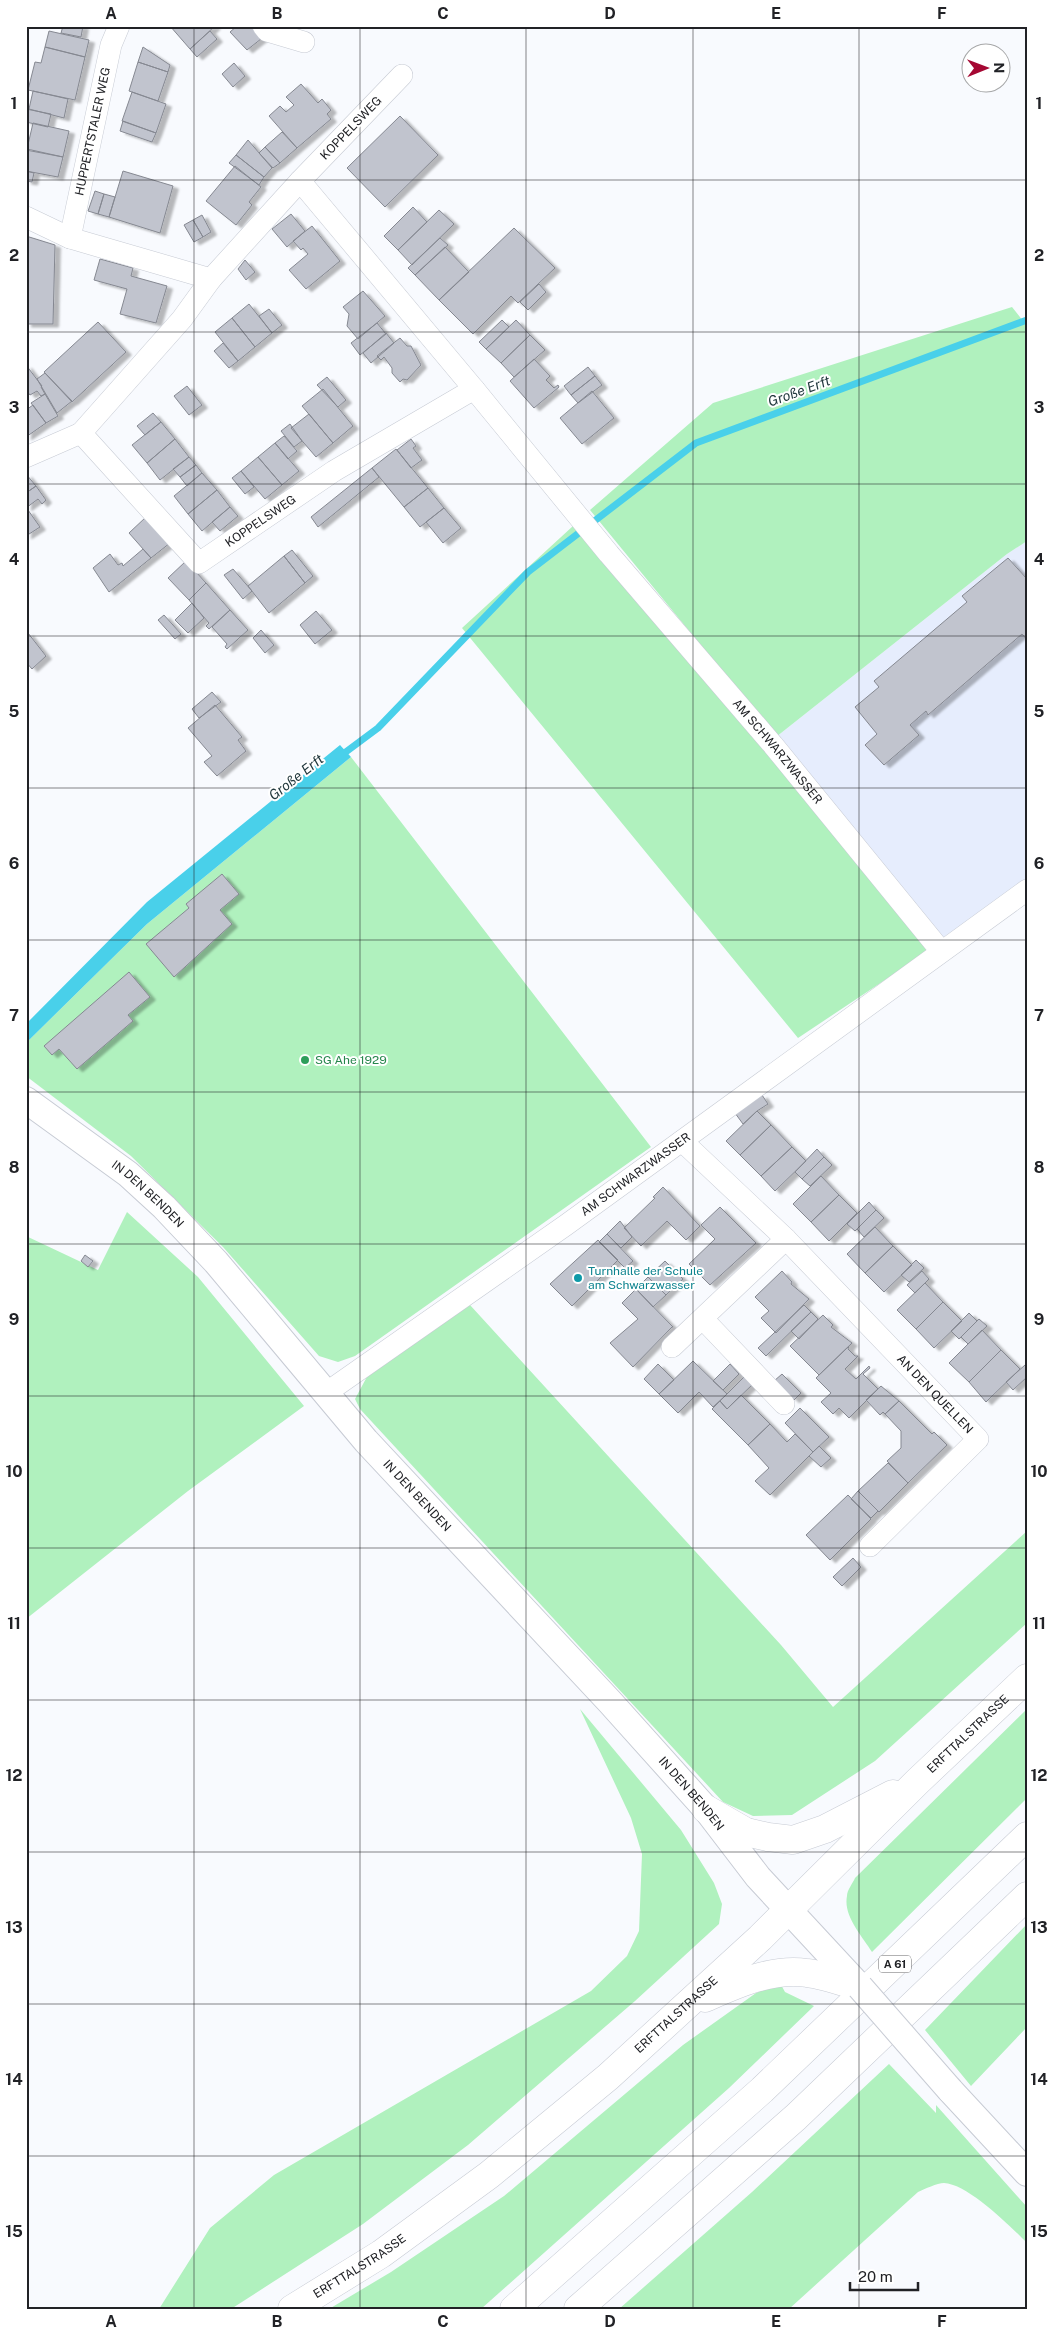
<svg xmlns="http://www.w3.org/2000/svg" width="1053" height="2335" font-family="'Public Sans',sans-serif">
  <defs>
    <filter id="shadow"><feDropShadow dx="5.5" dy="3" stdDeviation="1" flood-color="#0004"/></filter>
  </defs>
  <rect width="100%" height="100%" fill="#f8fafe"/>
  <path fill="#e6edfd" d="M1027 541V882L942 938 776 737 1007 554Z"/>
  <path fill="#b0f1be" d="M1012 307 1027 326V541L1007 554 776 737 590 510 713 403Z
    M573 526 933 948 798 1038 462 628Z
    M351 757 651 1147 355 1356 338 1362 319 1356 223 1247 131 1156 26 1076V1043L147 924Z
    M127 1212 198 1277 304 1406 188 1491 26 1619V1236L98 1270Z
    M470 1305 781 1645 833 1707 1027 1531V1623L875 1761 792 1815 753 1816 723 1802 360 1409 355 1399 369 1373Z
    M580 1709 681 1830 714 1883 722 1904 719 1924 635 2001 468 2145 363 2224 231 2309H159L210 2228 274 2175 591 1991 627 1956 639 1931 642 1854 631 1818Z
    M1027 1709V1798L872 1952C862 1936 843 1916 847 1896 847 1890 853 1883 855 1878Z
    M1027 1924V2027L971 2086 925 2030Z
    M780 1983 785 1992 814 2006 729 2088 481 2309H329L391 2272 504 2196 683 2045 756 1993Z
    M889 2064 936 2113V2105L1027 2207V2243C1010 2226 968 2184 944 2183 937 2183 925 2189 918 2192L789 2309H619L752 2192Z"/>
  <path fill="#49d0ea" d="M340 745 351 757 147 924 26 1043V1024L147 902Z"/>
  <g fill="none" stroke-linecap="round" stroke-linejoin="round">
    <path stroke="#49d0ea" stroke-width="7" d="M339 757 378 728 528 572 696 443 1027 320"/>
  </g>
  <path fill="#c1c4ce" stroke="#858891" filter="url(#shadow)" d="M63 26H83L81 37 61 33Z
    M170 26H215L190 49Z
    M237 26H258L266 35 247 50 230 32Z
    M49 31 89 40 85 57 45 47Z
    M210 31 217 39 197 57 190 49Z
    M45 47 85 57 75 100 28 90 35 62 41 63Z
    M143 47 170 65 168 72 138 62Z
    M138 62 168 72 158 101 129 91Z
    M234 63 245 76 233 87 222 74Z
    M301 84 318 103 322 99 331 110 327 114 331 119 297 148 269 116 280 106 286 112 294 105 286 97Z
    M33 91 68 99 64 118 29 109Z
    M132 92 166 104 156 133 122 121Z
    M26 109 51 114 48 127 26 122Z
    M400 116 438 155 385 207 347 168Z
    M123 121 156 133 152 142 120 131Z
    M33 123 69 131 63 157 27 149Z
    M282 132 297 148 280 163 265 147Z
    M248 140 272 168 264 177 236 155Z
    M265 147 280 163 273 168 259 153Z
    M26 150 63 157 58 177 26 171Z
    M236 155 264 177 259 185 229 163Z
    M235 166 261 187 249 202 252 205 236 225 206 201Z
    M26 171 34 173 32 182 26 181Z
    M123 171 173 186 160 233 109 217Z
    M95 191 104 194 98 214 88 211Z
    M104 194 115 197 109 217 98 214Z
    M413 207 427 222 398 250 384 236Z
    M439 210 454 224 412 265 398 250Z
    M291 214 305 231 287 247 272 229Z
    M202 215 211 232 203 237 193 220Z
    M193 220 203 237 194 242 184 225Z
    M312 226 340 261 306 289 289 270 308 254 303 248 301 250 293 241Z
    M514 228 555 268 518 303 511 296 473 334 439 300Z
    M26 236 55 245 53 324H26Z
    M440 238 448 245 415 275 408 268Z
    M445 247 469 272 439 300 415 275Z
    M100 259 133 268 131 276 167 286 156 323 120 314 127 289 94 280Z
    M245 260 255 272 246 280 238 269Z
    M539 284 546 292 528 310 520 302Z
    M363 291 385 316 358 339 347 326 349 314 343 307Z
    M249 304 272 333 255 347 232 318Z
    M269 309 282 325 272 333 259 316Z
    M232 318 255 347 238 361 215 332Z
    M502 320 509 327 486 349 479 342Z
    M516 320 530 335 501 363 486 349Z
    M98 322 126 352 72 402 44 372Z
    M377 323 386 334 360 355 351 343Z
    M386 333 394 343 371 363 363 353Z
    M530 335 545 350 514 377 501 363Z
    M400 338 407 346H411L421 365 407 380 403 379 400 382 392 373V368L384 357 381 360 377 356Z
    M223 343 238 361 229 368 214 351Z
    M534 359 550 376 546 380 554 388 558 385 559 387 534 408 510 381Z
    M26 365 42 386 41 387 45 394 41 396 37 391 30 395 26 390Z
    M588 367 595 376 571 395 564 386Z
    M45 373 72 401 57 413 37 379Z
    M595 376 602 385 578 403 571 395Z
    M327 377 346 400 338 407 317 385Z
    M187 386 202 405 189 415 174 396Z
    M323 389 353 426 333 443 302 406Z
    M592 391 614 418 582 444 560 418Z
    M45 394 58 416 46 423 31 403Z
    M33 405 46 423 26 437V410Z
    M153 413 161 422 145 435 137 426Z
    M309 414 333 443 316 457 291 428Z
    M161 422 175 439 147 463 132 445Z
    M290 424 302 441 294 447 281 431Z
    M284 436 297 451 288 459 275 443Z
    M175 439 189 457 160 480 147 463Z
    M411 439 416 446 413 448 422 460 411 468 397 450Z
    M275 443 299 471 282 485 258 457Z
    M396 449 428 488 404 507 372 468Z
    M189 457 196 465 180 477 173 469Z
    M258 457 282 485 265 499 241 471Z
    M196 465 202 473 187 486 180 477Z
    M372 468 379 477 318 527 311 517Z
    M241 471 254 487 245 494 232 478Z
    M202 473 217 490 188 514 174 496Z
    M26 474 36 486 26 493Z
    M36 486 46 500 42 504 38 499 26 508V493Z
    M428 488 444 508 420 527 404 507Z
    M217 490 230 507 202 531 188 514Z
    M230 507 238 516 220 531 212 522Z
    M444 508 461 528 443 543 426 522Z
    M28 510 40 527 26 536V512Z
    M146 517 170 543 151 558 129 533Z
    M143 549 151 558 109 592 93 568 110 554 118 565 122 563 123 566Z
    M292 550 313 576 305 583 284 556Z
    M284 556 305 583 269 613 248 586Z
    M1008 558 1027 579V640L1022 634 928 715 926 711 910 725 919 735 884 765 865 745 877 734 855 707 879 687 874 681 967 602 962 596Z
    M186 561 206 583 189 600 168 578Z
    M233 569 252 591 243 599 224 575Z
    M206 583 230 610 209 629 206 626 209 623 189 600Z
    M192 603 204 618 188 633 175 620Z
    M230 610 248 630 227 649 225 647 227 644 212 627Z
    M316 611 332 630 315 644 300 625Z
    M164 615 181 634 175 639 158 620Z
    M261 630 274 645 265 653 253 638Z
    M28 633 46 656 32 669 26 662V634Z
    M212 692 221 702 199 718 192 709Z
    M215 705 242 737 238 740 246 751 217 776 204 762 212 756 188 728Z
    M222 874 239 894 220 910 232 924 174 977 146 944 189 908 186 904Z
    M129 972 150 997 128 1015 133 1021 77 1069 59 1049 52 1055 44 1046Z
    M762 1095 768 1104 757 1111 743 1124 735 1113Z
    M757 1111 771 1125 740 1155 726 1141Z
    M771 1125 792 1147 761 1176 740 1155Z
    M792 1147 806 1161 775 1191 761 1176Z
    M817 1149 824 1157 802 1179 795 1172Z
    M824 1157 832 1165 810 1186 802 1179Z
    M821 1176 839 1195 811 1222 793 1204Z
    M663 1187 700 1226 686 1240 667 1221 641 1246 624 1228 655 1198 653 1197Z
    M839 1195 857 1213 829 1241 811 1222Z
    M869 1202 876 1210 855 1231 847 1224Z
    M720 1207 756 1243 710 1285 689 1264 715 1239 701 1225Z
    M876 1210 884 1218 864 1237 857 1229Z
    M620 1221 632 1237 621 1248 607 1234Z
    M875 1227 893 1246 865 1273 847 1254Z
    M607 1234 633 1261 625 1268 599 1242Z
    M598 1240 618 1260 572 1306 550 1284Z
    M893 1246 912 1265 884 1292 865 1273Z
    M85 1255 93 1261 88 1267 81 1261Z
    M916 1260 924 1268 909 1282 901 1275Z
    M665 1261 683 1279 666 1295 648 1277Z
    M782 1271 792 1282 791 1284 809 1299 776 1333 761 1318 769 1311 755 1297Z
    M922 1271 929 1279 915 1293 907 1285Z
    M648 1277 666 1295 653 1307 636 1289Z
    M925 1283 943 1302 916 1329 897 1310Z
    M636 1289 673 1327H672L633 1367 610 1343 638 1319 622 1303Z
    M943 1302 962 1321 934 1348 916 1329Z
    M804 1305 811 1312 766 1356 758 1348Z
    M811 1312 818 1319 799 1339 791 1331Z
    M969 1313 977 1321 959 1339 951 1331Z
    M823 1315 833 1325 831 1327 852 1343 819 1375 790 1346Z
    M979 1319 987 1326 968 1344 961 1337Z
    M982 1330 1001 1350 969 1382 949 1363Z
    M849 1346 848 1349 855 1356H858L845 1369 856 1379 869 1366 870 1368 863 1374 878 1389 849 1418 839 1408 833 1414 821 1402 831 1393 816 1378Z
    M1001 1350 1020 1369 986 1402 969 1382Z
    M693 1361 727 1394 713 1407 699 1392 678 1413 659 1394Z
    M658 1364 674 1380 659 1394 644 1379Z
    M730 1364 739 1374 723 1390 713 1381Z
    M1025 1365 1027 1367V1377L1013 1390 1006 1382Z
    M782 1374 801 1393 794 1400 774 1381Z
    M745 1376 753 1384 727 1409 720 1401Z
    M881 1386 899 1401 885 1414 883 1412 880 1415 866 1400Z
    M741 1395 770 1424 748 1445 712 1409 720 1401 727 1409Z
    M899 1401 932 1434 934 1432 947 1445 908 1483 887 1461 901 1448V1431L885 1414Z
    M800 1408 829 1437 813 1452 785 1423Z
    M770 1424 787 1442 795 1434 813 1452 770 1495 755 1481 769 1468 748 1445Z
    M819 1446 831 1458 821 1467 809 1456Z
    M888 1463 908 1483 879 1512 858 1491Z
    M858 1491 878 1511 871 1518 851 1499Z
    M848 1495 871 1519 830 1560 806 1535Z
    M853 1558 861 1567 842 1586 833 1577Z"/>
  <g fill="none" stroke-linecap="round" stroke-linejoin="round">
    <g stroke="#c7cbd4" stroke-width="22">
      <g id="minor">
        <path d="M263 26 267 31 304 42"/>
        <path d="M402 75 300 181 474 389"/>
        <path d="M26 217 70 238 211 279 182 319 81 433"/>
        <path id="s1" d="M70 238 111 45 119 26"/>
        <path d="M211 279 300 181"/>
        <path id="s2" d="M26 457 81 433 199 563 334 471 474 389 609 554 773 745 941 951"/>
        <path id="s3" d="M682 1141 786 1239 978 1439 870 1546"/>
        <path d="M703 1319 784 1404"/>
        <path d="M672 1347 786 1239"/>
        <path id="s4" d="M326 1393 566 1225 1027 890"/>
      </g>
    </g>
    <g stroke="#c7cbd4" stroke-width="28">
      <g id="tertiary">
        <path id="s5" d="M26 1100 128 1174 164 1207 216 1262 366 1441 610 1702 706 1809 758 1877 860 1987"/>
        <path d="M950 2090 1027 2173"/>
      </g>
    </g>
    <g stroke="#c7cbd4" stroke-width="29">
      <g id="secondary">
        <path d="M706 1809 746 1832 768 1837 793 1840 825 1829 893 1794"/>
        <path d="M705 1998C737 1984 771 1968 807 1973 825 1975 843 1982 860 1987"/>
        <path id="s6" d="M292 2309 381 2254 489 2175 608 2077 760 1938 917 1782 1027 1678"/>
      </g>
    </g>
    <g stroke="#c7cbd4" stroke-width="29">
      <path id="motorway" d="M514 2309 762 2090 1027 1836
        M578 2309 796 2117 1027 1896"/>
    </g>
    <use href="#minor" stroke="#fff" stroke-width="21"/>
    <use href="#tertiary" stroke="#fff" stroke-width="26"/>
    <use href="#secondary" stroke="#fff" stroke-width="28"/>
    <use href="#motorway" stroke="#fff" stroke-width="28"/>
    <g stroke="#c7cbd4" stroke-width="28" stroke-linecap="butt">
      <path id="tertiary-bridge" d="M860 1987 950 2090"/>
    </g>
    <use href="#tertiary-bridge" stroke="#fff" stroke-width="26"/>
  </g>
  <path fill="none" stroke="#212226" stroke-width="1" stroke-opacity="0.55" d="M194 26V2309M360 26V2309M526 26V2309M693 26V2309M859 26V2309M26 180H1027M26 332H1027M26 484H1027M26 636H1027M26 788H1027M26 940H1027M26 1092H1027M26 1244H1027M26 1396H1027M26 1548H1027M26 1700H1027M26 1852H1027M26 2004H1027M26 2156H1027"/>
  <circle fill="#2e9e5b" stroke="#fff" stroke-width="2" cx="305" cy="1060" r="5"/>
  <circle fill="#0f9aa8" stroke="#fff" stroke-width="2" cx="578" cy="1278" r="5"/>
  <g text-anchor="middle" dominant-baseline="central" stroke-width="4" stroke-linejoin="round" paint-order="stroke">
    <rect fill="#fff" stroke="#646467" stroke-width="1" x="879" y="1955.5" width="32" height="17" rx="4"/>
    <g font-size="11" font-weight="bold" fill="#212226">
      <text x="895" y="1964">A 61</text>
    </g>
    <g font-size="12" fill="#212226" stroke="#fff">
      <text transform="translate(351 128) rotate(-46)">KOPPELSWEG</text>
      <text stroke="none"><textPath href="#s1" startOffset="109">HUPPERTSTALER WEG</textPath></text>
      <text stroke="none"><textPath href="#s2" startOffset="310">KOPPELSWEG</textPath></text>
      <text stroke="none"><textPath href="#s2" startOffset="1034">AM SCHWARZWASSER</textPath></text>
      <text stroke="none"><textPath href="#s4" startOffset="379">AM SCHWARZWASSER</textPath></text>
      <text stroke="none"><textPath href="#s5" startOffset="154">IN DEN BENDEN</textPath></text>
      <text stroke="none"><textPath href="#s3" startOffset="358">AN DEN QUELLEN</textPath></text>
      <text stroke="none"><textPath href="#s5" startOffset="559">IN DEN BENDEN</textPath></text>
      <text stroke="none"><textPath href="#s6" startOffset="890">ERFTTALSTRASSE</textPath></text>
      <text stroke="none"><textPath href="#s5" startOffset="964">IN DEN BENDEN</textPath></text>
      <text stroke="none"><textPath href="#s6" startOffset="485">ERFTTALSTRASSE</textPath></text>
      <text stroke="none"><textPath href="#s6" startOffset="80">ERFTTALSTRASSE</textPath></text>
    </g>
    <g font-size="12" fill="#27864d" stroke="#fff" text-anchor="start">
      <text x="315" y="1060">SG Ahe 1929</text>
    </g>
    <g font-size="12" fill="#0d838f" stroke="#fff" text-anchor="start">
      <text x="588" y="1271">Turnhalle der Schule<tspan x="588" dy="14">am Schwarzwasser</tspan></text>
    </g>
    <g font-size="14" font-style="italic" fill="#23393e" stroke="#fff">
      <text transform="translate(799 391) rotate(-20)">Große Erft</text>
      <text transform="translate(296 777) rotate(-38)">Große Erft</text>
    </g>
  </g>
  <rect width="1053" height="2335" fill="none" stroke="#ffffff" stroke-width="55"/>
  <g transform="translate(986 68) rotate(89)"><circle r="24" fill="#ffffff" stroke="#a6a7a8"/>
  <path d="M0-4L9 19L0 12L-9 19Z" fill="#a50833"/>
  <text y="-8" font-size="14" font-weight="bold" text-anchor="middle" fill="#212226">N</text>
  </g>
  <path d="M850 2282v8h68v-8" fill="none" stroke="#212226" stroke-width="2.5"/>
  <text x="858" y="2282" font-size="15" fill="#212226" stroke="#ffffff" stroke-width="4" paint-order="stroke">20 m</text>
  <rect x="28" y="28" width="998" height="2280" fill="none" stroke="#212226" stroke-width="2"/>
  <g font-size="16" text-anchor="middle" font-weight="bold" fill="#212226">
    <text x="111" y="19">A</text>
    <text x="277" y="19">B</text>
    <text x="443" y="19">C</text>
    <text x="610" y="19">D</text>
    <text x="776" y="19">E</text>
    <text x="942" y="19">F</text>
    <text x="14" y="109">1</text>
    <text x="1039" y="109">1</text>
    <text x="14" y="261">2</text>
    <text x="1039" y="261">2</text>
    <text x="14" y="413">3</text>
    <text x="1039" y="413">3</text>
    <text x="14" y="565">4</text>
    <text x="1039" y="565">4</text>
    <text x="14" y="717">5</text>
    <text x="1039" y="717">5</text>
    <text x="14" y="869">6</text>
    <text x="1039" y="869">6</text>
    <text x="14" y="1021">7</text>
    <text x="1039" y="1021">7</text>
    <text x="14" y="1173">8</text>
    <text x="1039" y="1173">8</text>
    <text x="14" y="1325">9</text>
    <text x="1039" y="1325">9</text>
    <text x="14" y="1477">10</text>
    <text x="1039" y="1477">10</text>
    <text x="14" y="1629">11</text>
    <text x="1039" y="1629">11</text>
    <text x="14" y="1781">12</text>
    <text x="1039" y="1781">12</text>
    <text x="14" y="1933">13</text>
    <text x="1039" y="1933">13</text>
    <text x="14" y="2085">14</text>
    <text x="1039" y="2085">14</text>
    <text x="14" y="2237">15</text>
    <text x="1039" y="2237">15</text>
    <text x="111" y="2327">A</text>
    <text x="277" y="2327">B</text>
    <text x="443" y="2327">C</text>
    <text x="610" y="2327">D</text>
    <text x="776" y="2327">E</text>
    <text x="942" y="2327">F</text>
  </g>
</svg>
